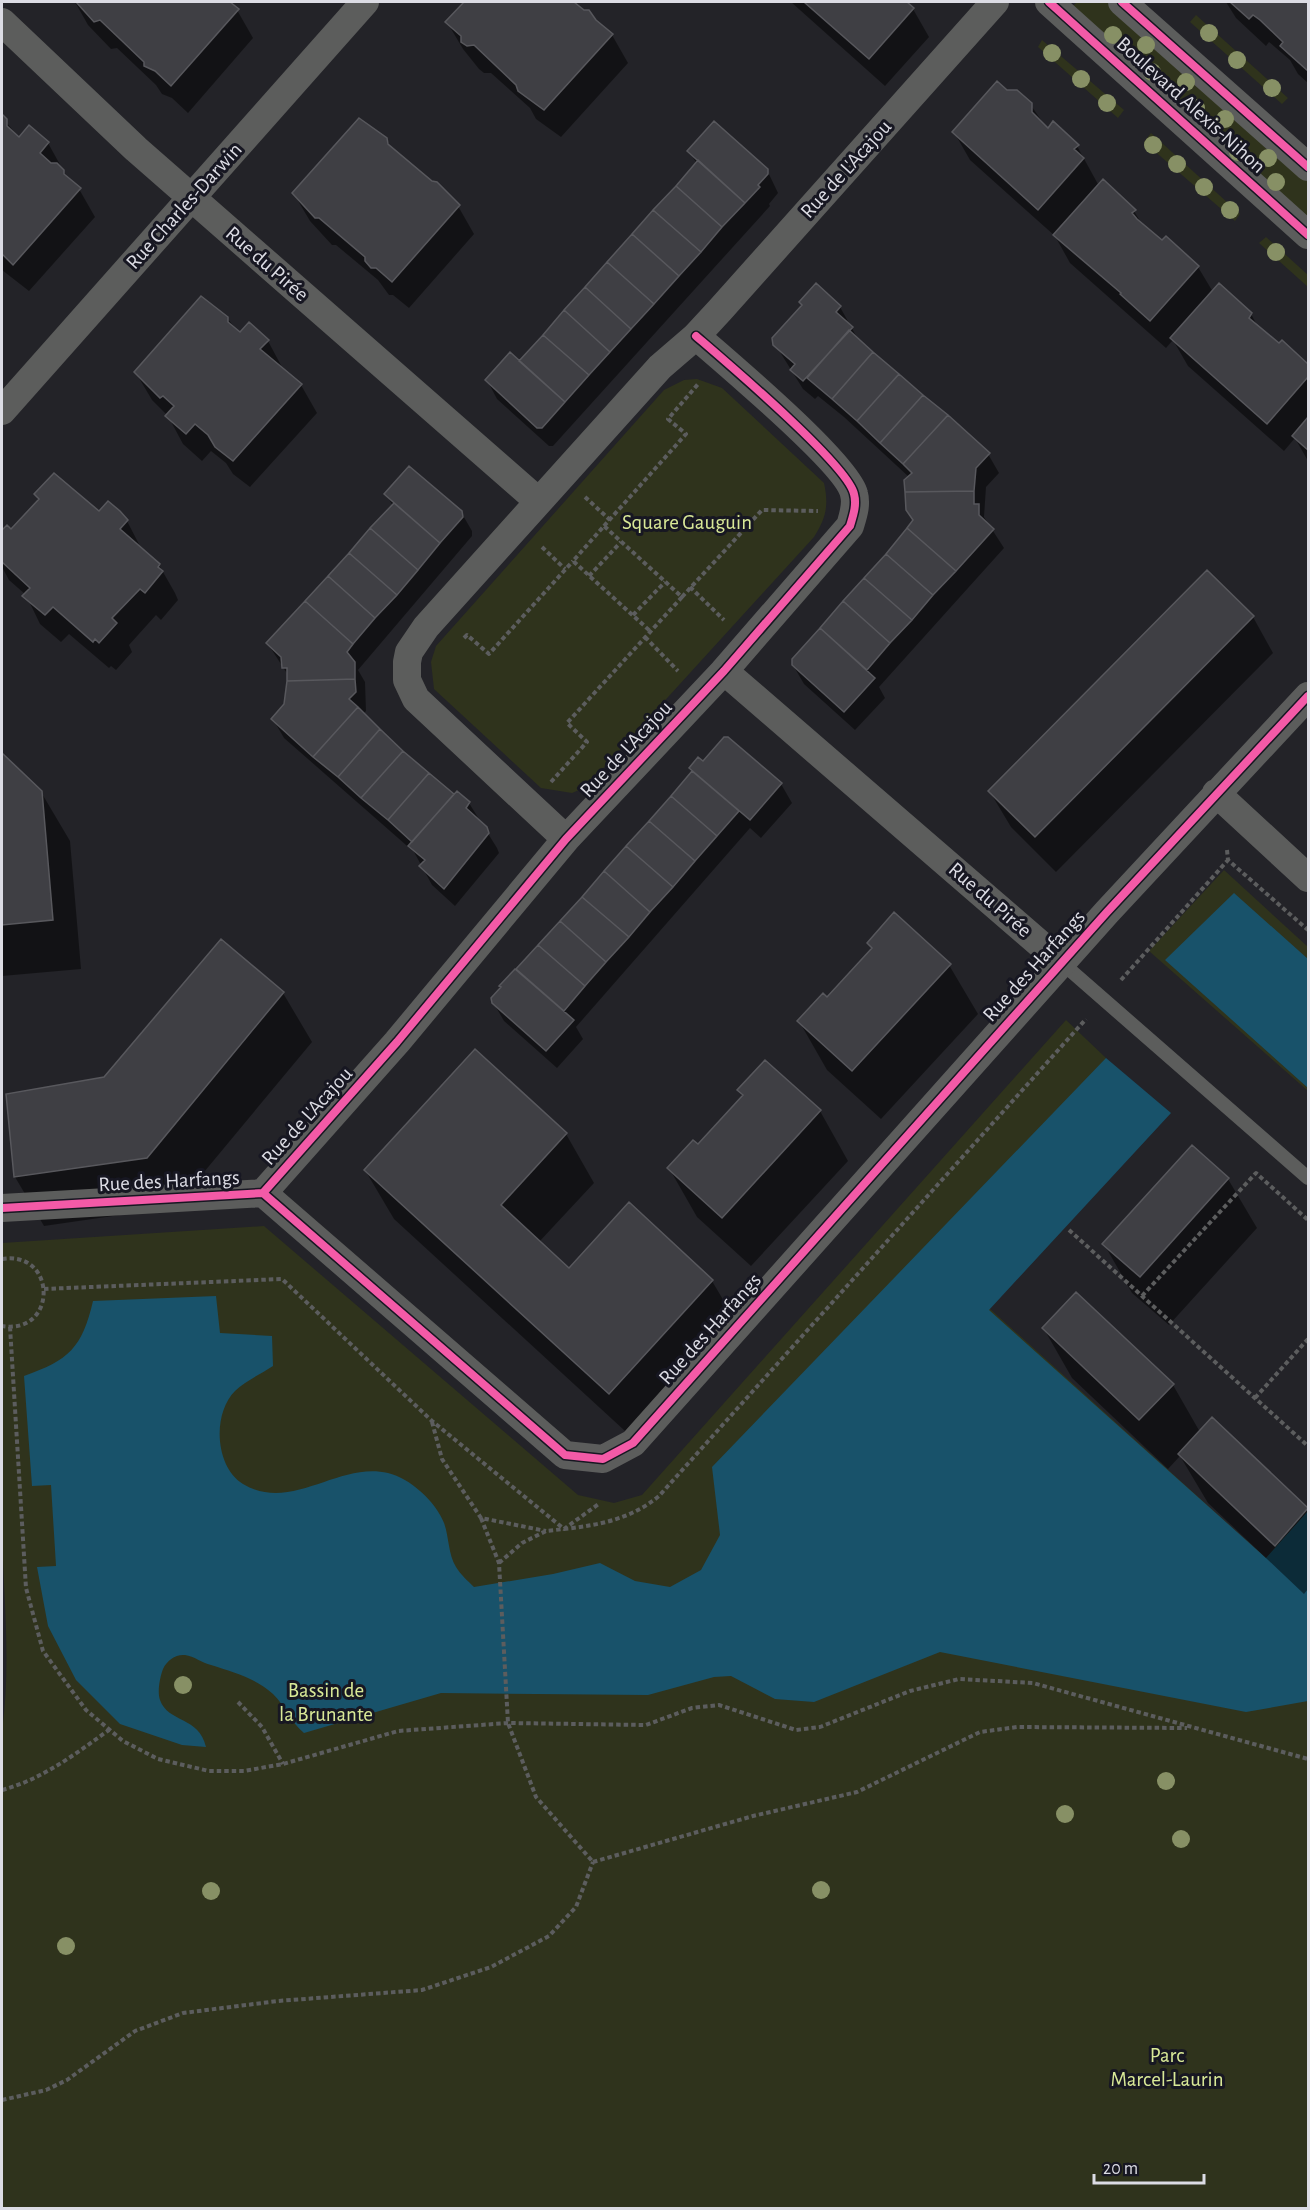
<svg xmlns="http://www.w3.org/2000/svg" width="1310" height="2210" font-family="'Alegreya Sans',sans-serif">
  <rect width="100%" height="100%" fill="#232328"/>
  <path fill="#2f331c" d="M1077 2H1107L1308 180V222L1070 9Z
    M1196 15 1288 98 1282 104 1190 22Z
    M1042 40 1124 110 1118 118 1038 47Z
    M1151 133 1240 214 1235 221 1144 142Z
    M1266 237 1308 275V287L1259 243Z
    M697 379 722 388 824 483C829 506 826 518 814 537L586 787 572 793 541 788 434 689 431 662 436 646 664 390 684 380Z
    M1224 870 1308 947V1091L1149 951Z
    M1066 1020 1106 1058 989 1308 1266 1558 1308 1511V2208H2V1731C11 1666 4 1601 2 1535 0 1438 2 1341 2 1243L264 1226 578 1495 614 1503 642 1495Z"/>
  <path fill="#18526a" d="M1234 893 1308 959V1088L1165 960Z
    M1106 1058 1171 1113 989 1310 1266 1558 1308 1511V1701L1246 1712 940 1652 814 1702 775 1699 731 1676 714 1677 648 1695 441 1693 304 1733C290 1722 285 1705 273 1694 255 1678 233 1672 211 1665 202 1663 194 1656 185 1655 176 1654 167 1660 163 1669 160 1677 157 1692 160 1700 168 1723 199 1716 206 1747L182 1745 120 1724 76 1680 48 1626 37 1567 56 1566 51 1485 32 1486 24 1376C69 1360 82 1348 93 1301L216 1296 220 1333 272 1336 273 1366C261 1374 245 1381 235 1391 212 1414 215 1467 243 1484 292 1513 338 1461 388 1473 410 1478 436 1502 444 1523 449 1536 448 1554 456 1567 460 1574 468 1581 474 1587L553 1574 600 1563 635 1581 670 1587 701 1570 720 1535 712 1467Z"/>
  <path fill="#0007" d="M75 2H227L237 10 253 38 188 113 172 98 162 94 156 85 117 48 111 49 88 25Z
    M467 2H571L612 35 628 63 561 137 536 119 530 108 491 73H484L479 69 463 49 447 22Z
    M791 2H909L929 37 885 86Z
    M1226 2H1308V83L1298 74 1290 60 1269 42 1266 46 1236 18Z
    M1007 92 1030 104 1048 130 1077 146 1099 186 1134 211 1143 226 1198 267 1213 292 1251 314 1258 327 1280 345 1282 342 1308 366V461L1295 438 1284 451 1188 366 1173 340 1166 348 1070 263 1055 236 970 160 954 132Z
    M2 117 20 139 29 127 48 143 68 179 79 189 95 217 29 291 2 270Z
    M386 139 392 149 458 206 474 234 409 308 393 295H389L378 280 336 245H332L310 221 294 194Z
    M689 151 767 170 778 193 769 204 770 206 553 446H549L497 399 487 380 520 363 697 164Z
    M816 286 840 307 859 341 988 454 999 473 986 487 984 517 1004 548 879 687 885 698 855 730 804 684 793 665 794 660 914 521 909 477 844 417 818 396 815 399 803 389 775 344Z
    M227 318 240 334 268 341 283 369 301 385 317 413 250 487 233 474 226 463 211 451 202 461 183 444 168 416 152 400 136 373Z
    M35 494 100 513 109 503 127 521 142 550 159 565 175 593 178 600 161 620 156 615 129 645 132 652 116 670 111 666 109 668 69 634 61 642 40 624 26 595 9 580 2 567V533L7 527 11 532 39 501Z
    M386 494 461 512 472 531V536L358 670 365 682 366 711 363 714 454 796 469 803 497 848 499 853 455 906 432 885 414 852 284 738 273 719 286 705 288 675 268 644 393 506Z
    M1253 617 1273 653 1056 872 1011 827 990 792Z
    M2 755 41 792 70 841 81 969 2 976Z
    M703 764 781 784 792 803 761 838 750 828 576 1027 583 1039 557 1068 504 1021 493 1002 501 986 673 797 693 773 690 768Z
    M869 943 949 965 978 1014 881 1119 827 1070 799 1021 827 999 872 950Z
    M283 993 312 1042 175 1207 44 1226 15 1177 7 1095 105 1078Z
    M739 1090 820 1111 848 1161 751 1266 697 1217 669 1168 698 1146 743 1097Z
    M566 1134 594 1183 539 1242 569 1270 629 1204 712 1281 741 1330 637 1442 394 1219 365 1170Z
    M1192 1147 1228 1179 1257 1228 1169 1325 1132 1293 1104 1244Z
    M1044 1329 1173 1385 1200 1432 1212 1419 1308 1510V1589L1304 1594 1208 1503 1180 1456 1168 1469 1072 1378Z"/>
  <path fill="#3f3f44" stroke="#58585d" stroke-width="1.5" d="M76 2H230L239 9 171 86 155 71 144 66V62L121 40 100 20 94 22Z
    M464 2H574L584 10H589L596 20 613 34 544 110 518 91 516 85 474 45 467 46 461 42V36L445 22Z
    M804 2H907L914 8 869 59Z
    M1230 2H1308V71L1280 46 1283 42 1260 20 1253 15 1249 19Z
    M997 81 1007 90H1017L1032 103V112L1048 128 1053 121 1079 145 1074 149 1084 158 1038 210 952 132Z
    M2 114 7 119V126L19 137 29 125 49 142 40 153 51 163H57L64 170V174L81 188 13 265 2 254Z
    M359 118 387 138 388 144 432 181 437 182 460 205 392 282 376 268H371L365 261V257L319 218H315L292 193Z
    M714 121 768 169V174L758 185 760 187 745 203 687 151Z
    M698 160 745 203 722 227 676 186Z
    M1103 179 1136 210 1132 213 1137 219 1162 240 1166 236 1199 266 1150 321 1120 294 1121 293 1053 235Z
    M676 186 722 227 701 252 653 210Z
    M653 210 701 252 679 276 632 234Z
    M632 234 679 276 654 304 607 262Z
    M607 262 654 304 631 329 585 287Z
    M816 283 841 306 836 312 853 327 803 381 790 370 795 364 773 345 772 338 802 305 799 302Z
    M1219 283 1252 313 1249 318 1279 343 1282 340 1308 364V377L1267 424 1170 338Z
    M585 287 631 329 610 352 564 310Z
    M201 296 228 317V322L240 332 249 322 269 340 260 349 302 384 233 461 215 447 208 435 195 424 186 434 165 416 174 406 163 396 160 398 134 372Z
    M564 310 610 352 589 375 543 335Z
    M849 330 873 352 832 399 807 378Z
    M543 335 589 375 565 402 519 361Z
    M510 352 565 402 542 428H537L485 380Z
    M873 352 899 374 857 421 832 399Z
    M899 374 923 395 880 443 857 421Z
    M923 395 948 415 903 464 880 443Z
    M948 415 990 453 976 468 974 491 905 492 904 480 912 473 903 464Z
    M1308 417V450L1292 436Z
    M409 466 462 511 463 517 440 543 384 494Z
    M54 473 99 511 108 501 120 511 128 520 120 529 160 564 158 567 163 571 145 593 140 589 112 618 117 623 99 643 95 639 93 642 53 607 45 615 22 596 30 588 2 562V530L7 525 11 529 39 499 34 494Z
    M974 491V504H979V515L994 529 956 571 907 528 913 520 906 510 905 492Z
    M394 503 440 543 418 570 370 528Z
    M370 528 418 570 397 595 349 553Z
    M907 528 956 571 933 595 886 554Z
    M349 553 397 595 375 618 328 576Z
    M886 554 933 595 912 620 864 578Z
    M1207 570 1254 616 1035 837 988 791Z
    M328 576 375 618 353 644 305 601Z
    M864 578 912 620 890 643 843 601Z
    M305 601 353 644 347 652 355 662V679L287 681V668H282L281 657 266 643Z
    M843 601 890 643 867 670 820 628Z
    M820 628 875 678 844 712 792 665V659Z
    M355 679 356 692 349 699 358 707 313 757 271 719 284 704 287 681Z
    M358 707 380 729 338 777 313 757Z
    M380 729 403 751 361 798 338 777Z
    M724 737H728L782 783 750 820 689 768 698 757 703 761Z
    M403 751 429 773 388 820 361 798Z
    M2 753 42 791 53 920 2 925Z
    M692 771 739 811 717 836 671 796Z
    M429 773 454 794 412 842 388 820Z
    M457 791 470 802 466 808 487 827 489 833 444 889 419 866 425 860 408 846Z
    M671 796 717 836 695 861 649 821Z
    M649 821 695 861 673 887 626 846Z
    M626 846 673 887 650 912 604 871Z
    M604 871 650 912 629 937 582 897Z
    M582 897 629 937 606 962 560 921Z
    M894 912 951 964 852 1071 797 1021 823 993 827 997 872 948 867 943Z
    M560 921 606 962 585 986 538 945Z
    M221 939 284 992 147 1158 14 1177 6 1094 104 1077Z
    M538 945 585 986 564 1011 516 969Z
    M515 969 574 1020 546 1051 492 1003 491 998 501 987 499 986Z
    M475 1049 567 1133 501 1205 569 1268 629 1202 713 1280 609 1394 364 1170Z
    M765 1060 821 1110 722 1218 667 1168 693 1140 698 1144 743 1095 737 1090Z
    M1192 1145 1229 1178 1140 1277 1102 1244Z
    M1076 1292 1174 1384 1139 1420 1042 1328Z
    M1212 1417 1308 1508 1275 1546 1178 1454Z"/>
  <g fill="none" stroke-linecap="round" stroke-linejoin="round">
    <path stroke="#5c5d5e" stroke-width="4" stroke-dasharray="4.5 3" stroke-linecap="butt" d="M585 497 610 520
      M604 526 686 434 668 419 699 383
      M542 547 565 569
      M589 576 621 542
      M690 587 724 620
      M682 597 762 510 818 511
      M633 615 665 582
      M645 637 678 671
      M464 638 467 635 489 654 573 561
      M551 782 587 742 567 723 682 597 604 526 573 561 650 631
      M1227 850 1228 860 1308 930
      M1121 980 1228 860
      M1069 1230 1308 1446
      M2 1259C57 1250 58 1335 2 1326
      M44 1289 282 1279 432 1421 564 1529C600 1525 631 1519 659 1496L1086 1019
      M1142 1296 1256 1173 1308 1220
      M10 1327 26 1588 43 1651 86 1710 123 1741 158 1759 209 1771H244L283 1764 398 1731 508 1723 646 1725 692 1708 719 1705 796 1730 820 1727 910 1691 959 1679 1033 1683 1308 1759
      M1255 1398 1308 1339
      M432 1422 442 1459 481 1518 546 1531
      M481 1518 499 1563 508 1723 536 1797 593 1862
      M499 1563 522 1543 546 1531 564 1529 600 1503
      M238 1702 262 1727 283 1764
      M2 1790C43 1779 75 1754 109 1730
      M593 1862 753 1816 857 1792 980 1732 1017 1727 1187 1728
      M2 2100 46 2090 67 2080 135 2031 183 2013 278 2001 422 1990 491 1967 549 1936 576 1907 593 1862"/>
    <path stroke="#5c5d5c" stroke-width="14" d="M1062 963 1308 1178"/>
    <path stroke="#5c5d5c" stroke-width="28" d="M1049 2 1308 235
      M1122 2 1308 167
      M2 22 136 149 537 500
      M2 411 365 2
      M724 671 1062 963
      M1216 793 1308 878
      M566 839 416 699 407 680V662L409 652 426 627 660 367 696 336 720 310 995 2
      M263 1193 397 1042 566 839 724 671 850 526C853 516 857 505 854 494 848 465 725 361 696 336
      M2 1208 263 1193 565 1455 603 1459 633 1443 1107 912 1308 696"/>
    <g stroke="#171722" stroke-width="11">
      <path id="cycleway" d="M1049 2 1308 235
        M1122 2 1308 167
        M263 1193 397 1042 566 839 724 671 850 526C853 516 857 505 854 494 848 465 725 361 696 336
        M2 1208 263 1193 565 1455 603 1459 633 1443 1107 912 1308 696"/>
    </g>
    <use href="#cycleway" stroke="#f35aa7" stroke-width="8"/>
  </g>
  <g fill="#879065">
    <circle cx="1209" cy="33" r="9"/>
    <circle cx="1113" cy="35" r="9"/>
    <circle cx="1146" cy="45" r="9"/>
    <circle cx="1052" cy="53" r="9"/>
    <circle cx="1237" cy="60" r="9"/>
    <circle cx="1152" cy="72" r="9"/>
    <circle cx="1081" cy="79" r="9"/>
    <circle cx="1186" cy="82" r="9"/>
    <circle cx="1272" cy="88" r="9"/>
    <circle cx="1107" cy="103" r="9"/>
    <circle cx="1196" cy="108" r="9"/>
    <circle cx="1225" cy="119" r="9"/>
    <circle cx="1153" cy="145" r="9"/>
    <circle cx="1238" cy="152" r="9"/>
    <circle cx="1268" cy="158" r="9"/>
    <circle cx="1177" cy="164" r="9"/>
    <circle cx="1276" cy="182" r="9"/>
    <circle cx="1204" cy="187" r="9"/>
    <circle cx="1230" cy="210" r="9"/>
    <circle cx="1276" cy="252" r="9"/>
    <circle cx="183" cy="1685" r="9"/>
    <circle cx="1166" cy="1781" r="9"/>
    <circle cx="1065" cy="1814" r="9"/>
    <circle cx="1181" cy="1839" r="9"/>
    <circle cx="821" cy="1890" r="9"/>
    <circle cx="211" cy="1891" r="9"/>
    <circle cx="66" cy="1946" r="9"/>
  </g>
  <g text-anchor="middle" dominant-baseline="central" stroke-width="6" stroke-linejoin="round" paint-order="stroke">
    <g font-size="21" fill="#dcdce4" stroke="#171722">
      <text transform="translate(1191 105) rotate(42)">Boulevard Alexis-Nihon</text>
      <text transform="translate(846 169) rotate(-48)">Rue de L'Acajou</text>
      <text transform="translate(184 206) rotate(-48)">Rue Charles-Darwin</text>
      <text transform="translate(267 264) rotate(41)">Rue du Pirée</text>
      <text transform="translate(626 749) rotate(-47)">Rue de L'Acajou</text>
      <text transform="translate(990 900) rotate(41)">Rue du Pirée</text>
      <text transform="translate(1034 966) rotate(-48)">Rue des Harfangs</text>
      <text transform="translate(307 1116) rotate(-48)">Rue de L'Acajou</text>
      <text transform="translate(169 1181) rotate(-3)">Rue des Harfangs</text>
      <text transform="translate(710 1329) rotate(-48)">Rue des Harfangs</text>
    </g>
    <g font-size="21" fill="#d9e997" stroke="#171722">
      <text x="687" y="522">Square Gauguin</text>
      <text x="326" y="1690">Bassin de<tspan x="326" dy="24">la Brunante</tspan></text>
      <text x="1167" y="2055">Parc<tspan x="1167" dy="24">Marcel-Laurin</tspan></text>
    </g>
  </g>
  <rect width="1310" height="2210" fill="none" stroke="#dcdce4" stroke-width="6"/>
  <path d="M1094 2174v9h110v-9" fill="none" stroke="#dcdce4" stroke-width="3"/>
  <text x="1103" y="2174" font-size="18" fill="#dcdce4" stroke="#171722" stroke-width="4.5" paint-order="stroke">20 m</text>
</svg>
